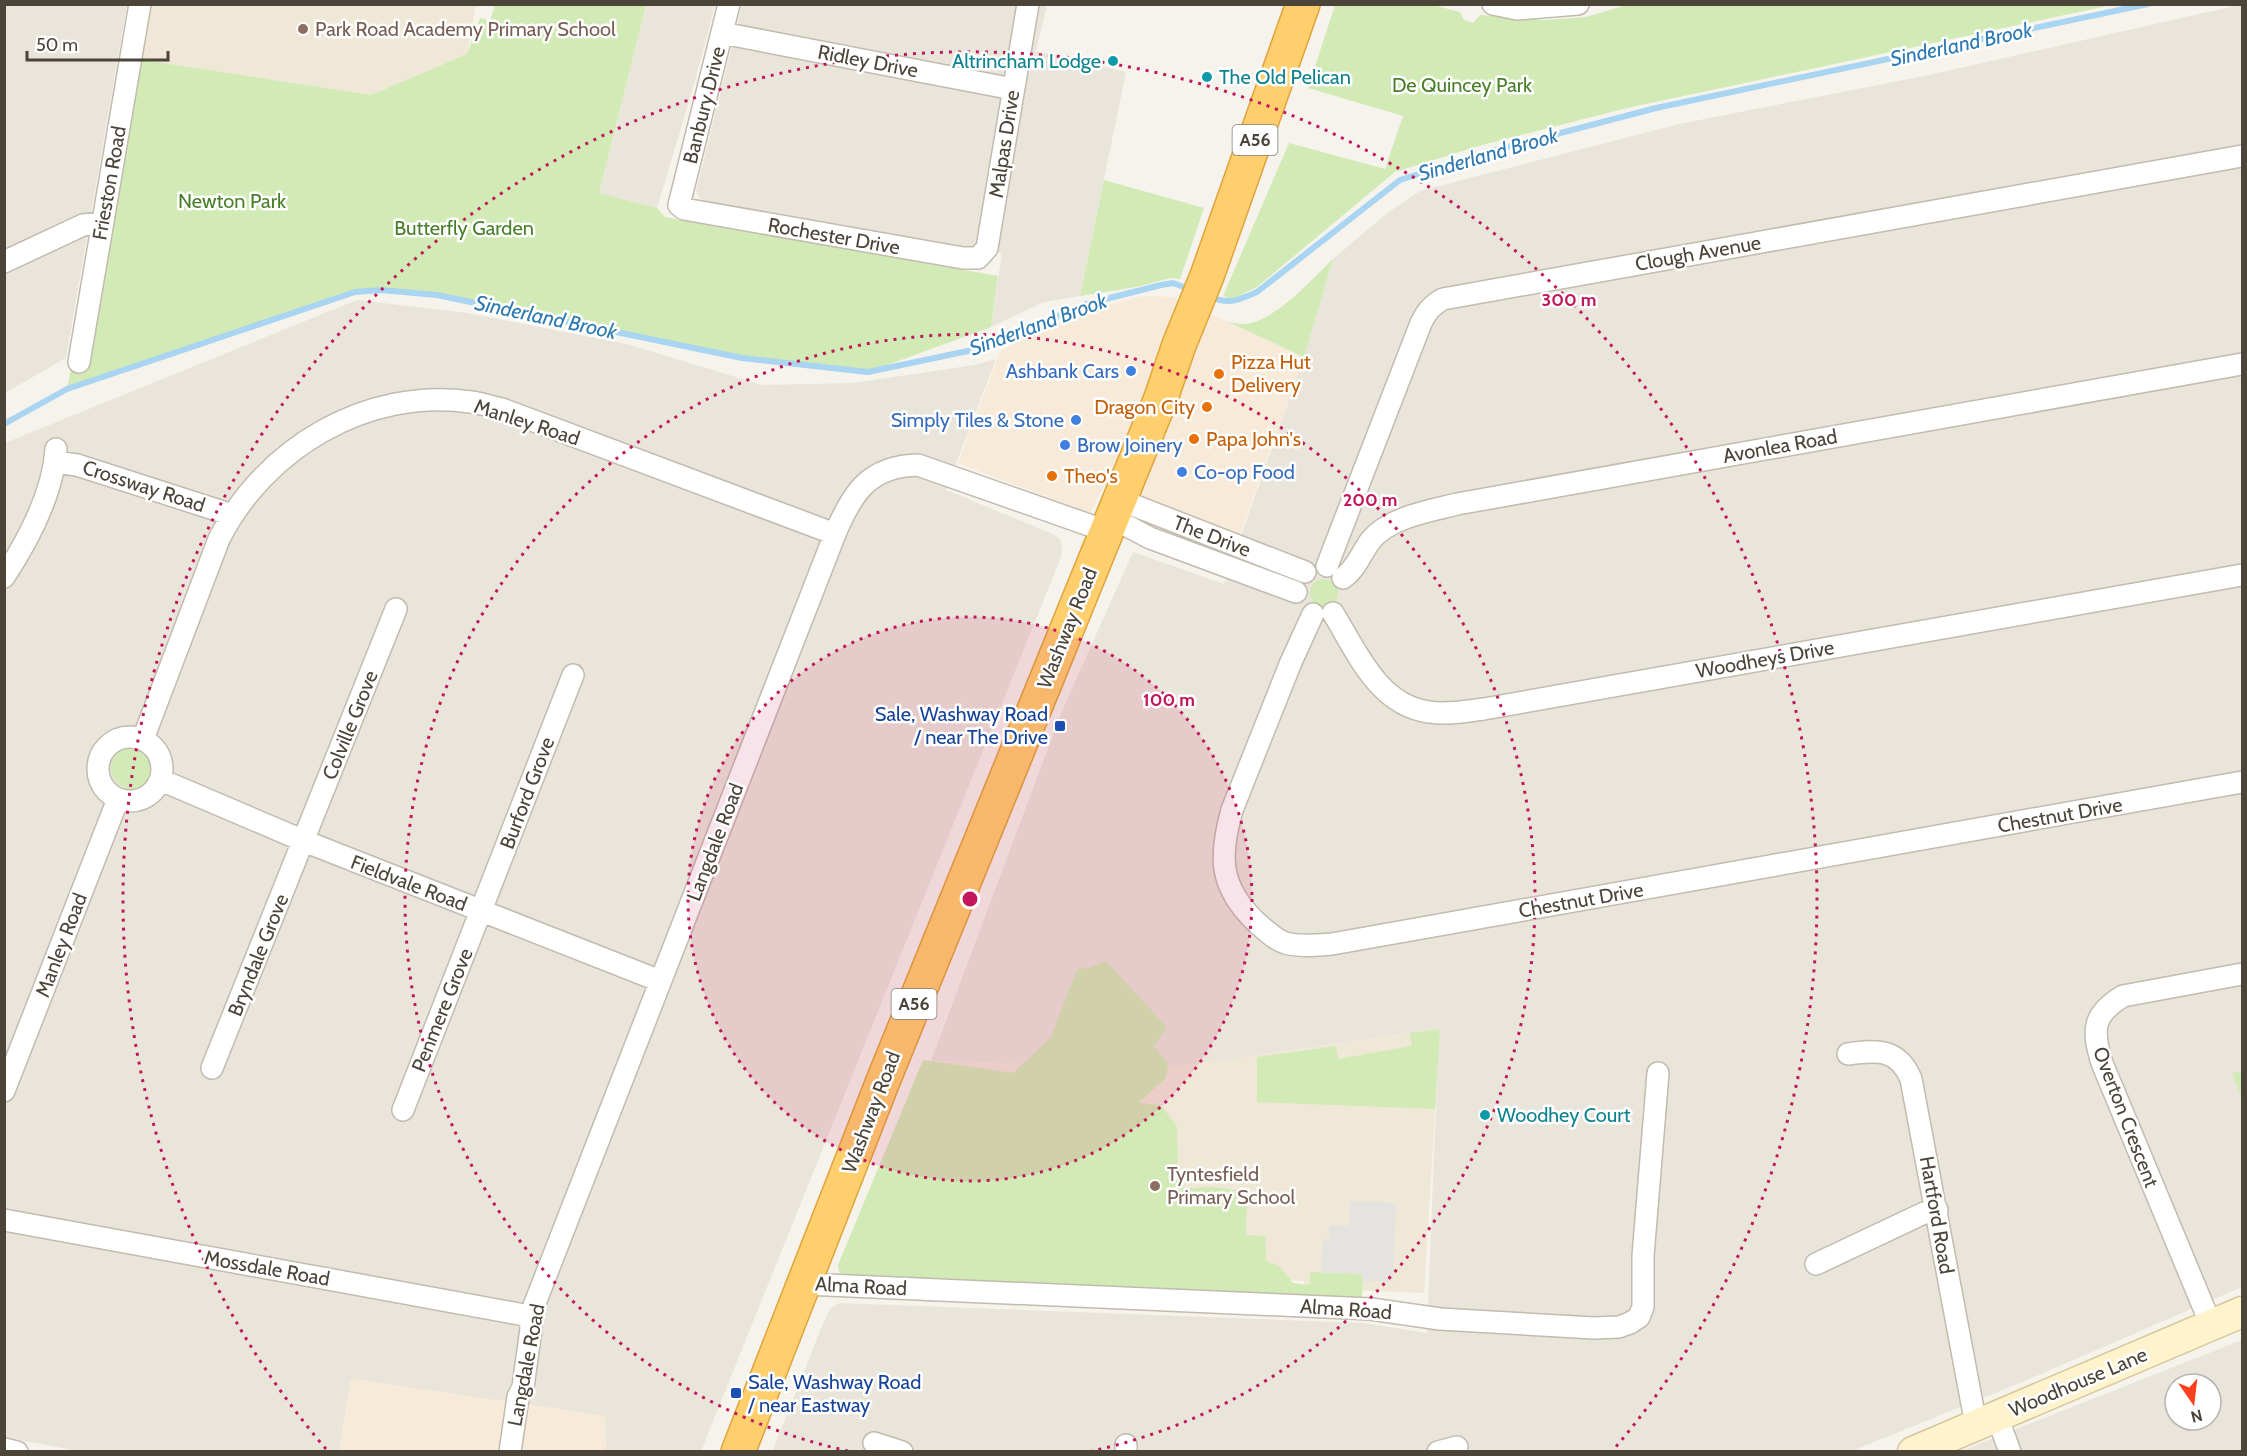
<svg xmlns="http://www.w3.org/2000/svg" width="2247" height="1456" font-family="Cabin,sans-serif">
  <rect width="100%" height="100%" fill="#f6f3ec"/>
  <path fill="#eae5da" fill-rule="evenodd" d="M5 5H127L66 358 5 393Z
    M646 5H715L695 81 657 208 599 193Z
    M742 5H1047L1036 51 1126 72 1080 296 1044 302 991 327 1002 253 904 238 706 202 699 198 696 191Z
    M2239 5H2242V1287L2032 1378 1852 1451 772 1452 822 1326 830 1309 840 1303 1363 1323 1427 1333 1439 1029 1167 1068 931 1061 1062 711 1133 552 1224 584 1304 357 1333 259 1386 214 1420 191 1679 124 1929 75Z
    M357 300 467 313 627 344 762 385 853 383 975 365 996 359 946 490 1053 534 1060 539 1062 548 1061 557 701 1451H606L605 1416 351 1379 339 1451 83 1452 5 1437V443Z
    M2242 1340V1451L1962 1452 1978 1444ZM2175 1384H2211V1420H2175Z"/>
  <path fill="#f7ead8" d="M1144 296 1173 297 1304 357 1240 534 1104 485 1090 513 958 463 1000 352 1039 329 1102 306Z
    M351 1379 605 1416 606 1451 339 1452Z"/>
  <path fill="#efe8d6" d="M140 5H476L467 54 371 95 131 58Z
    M1440 1029 1424 1293 1304 1288V1281L847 1262 931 1061 1167 1068Z"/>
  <path fill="#d2eab5" d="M1630 4 2112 5 1627 108 1482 145 1395 172 1257 287 1232 299 1223 296 1289 143 1385 169 1403 116 1308 88 1335 5H1433L1460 12 1464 20 1473 23 1480 15 1545 20 1586 17Z
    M495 5H646L599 193 657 208 665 217 998 276 991 327 868 372 742 358 437 295 381 290 355 292 67 389 131 58 371 95 467 54 480 18 490 21Z
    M1104 180 1204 208 1180 279 1171 278 1136 287 1080 296Z
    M1333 259 1304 357 1226 321C1231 322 1238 324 1244 324 1275 322 1312 279 1333 259Z
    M1310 593a14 14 0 1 1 28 0a14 14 0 1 1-28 0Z
    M111 768a21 21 0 1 1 42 0a21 21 0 1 1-42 0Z
    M1106 961 1167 1027 1154 1046 1168 1063 1166 1078 1138 1103 1161 1105 1177 1127 1178 1182 1180 1186C1193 1190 1196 1187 1209 1187 1222 1187 1234 1190 1247 1193L1246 1235 1265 1236 1266 1261 1279 1266 1293 1283 1310 1285V1272L1363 1274 1362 1301 845 1277 839 1272 838 1265 923 1060 1013 1073 1051 1037 1077 969 1090 967Z
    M1440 1029 1435 1109 1257 1102V1057L1336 1046 1338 1059 1412 1046 1410 1033Z
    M2242 1071V1098L2232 1073Z"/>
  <path fill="#e5e3e0" d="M1350 1201 1396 1203 1393 1282 1362 1281V1274L1321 1272 1323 1239H1329V1225L1349 1226Z"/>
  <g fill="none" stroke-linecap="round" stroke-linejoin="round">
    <path stroke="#a9d4f2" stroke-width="6" d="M1210 297C1231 305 1237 300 1257 292L1400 180 1484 153 1656 108 2148 4
      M4 424 67 389 355 292 381 290 437 295 742 358 868 372 982 348 1086 304 1161 285 1173 283 1192 290"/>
    <g stroke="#c2bbae" stroke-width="24">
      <path id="street" d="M729 4 679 205 684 209 963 258H978L987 248 1028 4
        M1493 4 1517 9 1578 4
        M722 33 1013 89
        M4 262 83 225 103 223
        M79 362 140 4
        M55 462 77 465 223 512 229 518
        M1120 500 1305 572
        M1112 518 1150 538 1296 592
        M1327 566 1421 323C1427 311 1432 305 1443 299L2242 156
        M4 577C29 539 53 494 56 449
        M1343 578C1357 568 1361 553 1371 540 1390 517 1430 511 1457 504L2242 364
        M1333 613C1357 652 1378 705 1429 712 1447 715 1467 711 1484 709L2242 575
        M1313 614 1291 662 1232 810C1219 856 1219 886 1255 921 1264 929 1274 939 1285 943 1300 947 1317 945 1332 944L2242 782
        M98 769a32 32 0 1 1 64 0a32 32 0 1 1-64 0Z
        M143 739 219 539C265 448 367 387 471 402 481 403 492 407 502 409L835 534
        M161 780 304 841 660 981
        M1848 1054C1877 1050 1898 1048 1911 1079L1976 1425
        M212 1068 396 609
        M4 1091 118 799
        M403 1110 573 675
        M4 1220 530 1316
        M1816 1264 1924 1213 1937 1210
        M805 1284 1371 1309 1440 1319 1594 1328 1619 1327 1630 1323 1639 1317 1643 1307V1256L1658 1073
        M2211 1325 2102 1063C2092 1030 2092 1015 2123 996L2242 974
        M1997 1416 2010 1452
        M874 1443 902 1452
        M4 1449 17 1452
        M510 1452 518 1397 523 1387 531 1329 530 1316 835 534C852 493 869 466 918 465L1106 531
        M1126 1452V1445
        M1438 1452 1457 1447"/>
    </g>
    <g stroke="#d6c79b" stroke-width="33">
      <path id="secondary" d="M1913 1452 2242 1312"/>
    </g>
    <g stroke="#e0a43c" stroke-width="36">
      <path id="highway" d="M738 1452 883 1081 1161 398 1179 345 1207 276 1303 4"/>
    </g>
    <use href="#street" stroke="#fff" stroke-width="21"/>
    <use href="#secondary" stroke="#fff3cd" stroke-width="30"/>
    <use href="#highway" stroke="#ffcf6e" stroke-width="33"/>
  </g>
  <circle cx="970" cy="899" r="282" fill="#c2185b" fill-opacity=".12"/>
  <g fill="none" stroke="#c2185b" stroke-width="3" stroke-dasharray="3 6">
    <circle cx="970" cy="899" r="282"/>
    <path d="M848 1451A565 565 0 1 1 1092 1451"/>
    <path d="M326 1449A847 847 0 1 1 1614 1449"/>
  </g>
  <g fill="#8d6e63" stroke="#fff" stroke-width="2">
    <circle cx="303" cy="29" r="6"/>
    <circle cx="1155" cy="1186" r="6"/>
  </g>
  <g fill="#0f9aa8" stroke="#fff" stroke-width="2">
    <circle cx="1113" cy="61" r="6"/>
    <circle cx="1207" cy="77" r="6"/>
    <circle cx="1485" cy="1115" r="6"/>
  </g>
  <g fill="#3f7fe0" stroke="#fff" stroke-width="2">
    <circle cx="1131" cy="371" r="6"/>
    <circle cx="1076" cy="420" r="6"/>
    <circle cx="1065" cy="445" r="6"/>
    <circle cx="1182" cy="472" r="6"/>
  </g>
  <g fill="#e8710a" stroke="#fff" stroke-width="2">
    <circle cx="1219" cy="374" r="6"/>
    <circle cx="1207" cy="407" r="6"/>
    <circle cx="1194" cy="439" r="6"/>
    <circle cx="1052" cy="476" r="6"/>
  </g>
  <g fill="#1a4fb4" stroke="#fff" stroke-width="2">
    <rect x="1054" y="720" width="12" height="12" rx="3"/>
    <rect x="730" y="1387" width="12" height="12" rx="3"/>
  </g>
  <g text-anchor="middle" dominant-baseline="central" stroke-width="5" stroke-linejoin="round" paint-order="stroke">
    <g fill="#fff" stroke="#817c74" stroke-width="1.5">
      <rect x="1232.5" y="125" width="45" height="30" rx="4.5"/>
      <rect x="891.5" y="989" width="45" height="30" rx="4.5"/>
    </g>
    <g font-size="18" font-weight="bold" fill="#4b4439">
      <text x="1255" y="140">A56</text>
      <text x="914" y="1004">A56</text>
    </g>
    <g font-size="20" fill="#785e54" stroke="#fff" text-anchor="start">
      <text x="315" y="29">Park Road Academy Primary School</text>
      <text x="1167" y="1174">Tyntesfield<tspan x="1167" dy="23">Primary School</tspan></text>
    </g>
    <g font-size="20" fill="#4b4439" stroke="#fff">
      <text transform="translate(868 61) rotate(11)">Ridley Drive</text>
      <text transform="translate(704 105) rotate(-76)">Banbury Drive</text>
      <text transform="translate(1004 144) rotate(-81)">Malpas Drive</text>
      <text transform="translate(109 183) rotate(-80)">Frieston Road</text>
      <text transform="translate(834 236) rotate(10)">Rochester Drive</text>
      <text transform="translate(1698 253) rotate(-10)">Clough Avenue</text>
      <text transform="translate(527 422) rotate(18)">Manley Road</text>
      <text transform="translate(1780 446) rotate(-10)">Avonlea Road</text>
      <text transform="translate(144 486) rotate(18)">Crossway Road</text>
      <text transform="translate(1212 536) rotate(21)">The Drive</text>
      <text transform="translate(1067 628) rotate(-68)">Washway Road</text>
      <text transform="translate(1765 659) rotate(-10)">Woodheys Drive</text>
      <text transform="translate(350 725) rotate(-68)">Colville Grove</text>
      <text transform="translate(527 793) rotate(-69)">Burford Grove</text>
      <text transform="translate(2060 815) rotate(-10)">Chestnut Drive</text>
      <text transform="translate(715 842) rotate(-69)">Langdale Road</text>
      <text transform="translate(409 883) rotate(21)">Fieldvale Road</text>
      <text transform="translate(1581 900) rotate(-10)">Chestnut Drive</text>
      <text transform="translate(61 945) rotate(-69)">Manley Road</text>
      <text transform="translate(258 955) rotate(-68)">Bryndale Grove</text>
      <text transform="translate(442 1010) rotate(-68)">Penmere Grove</text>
      <text transform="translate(871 1112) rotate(-69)">Washway Road</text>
      <text transform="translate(2126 1117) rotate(69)">Overton Crescent</text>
      <text transform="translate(1937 1215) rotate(80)">Hartford Road</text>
      <text transform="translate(267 1268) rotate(10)">Mossdale Road</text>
      <text transform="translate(861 1286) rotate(3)">Alma Road</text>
      <text transform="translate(1346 1309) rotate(4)">Alma Road</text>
      <text transform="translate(526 1365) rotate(-79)">Langdale Road</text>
      <text transform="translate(2078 1382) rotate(-23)">Woodhouse Lane</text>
    </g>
    <g font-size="20" fill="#0d838f" stroke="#fff" text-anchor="start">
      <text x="1101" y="61" text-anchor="end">Altrincham Lodge</text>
      <text x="1219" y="77">The Old Pelican</text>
      <text x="1497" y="1115">Woodhey Court</text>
    </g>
    <g font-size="20" fill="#4a7f2a" stroke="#fff">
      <text x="1462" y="85">De Quincey Park</text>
      <text x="232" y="201">Newton Park</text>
      <text x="464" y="228">Butterfly Garden</text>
    </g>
    <g font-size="20" fill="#c56008" stroke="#fff" text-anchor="start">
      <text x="1231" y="362">Pizza Hut<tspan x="1231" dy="23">Delivery</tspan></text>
      <text x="1195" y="407" text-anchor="end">Dragon City</text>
      <text x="1206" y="439">Papa John's</text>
      <text x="1064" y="476">Theo's</text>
    </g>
    <g font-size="20" fill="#366cbe" stroke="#fff" text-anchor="end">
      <text x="1119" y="371">Ashbank Cars</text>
      <text x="1064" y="420">Simply Tiles &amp; Stone</text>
      <text x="1077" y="445" text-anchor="start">Brow Joinery</text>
      <text x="1194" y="472" text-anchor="start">Co-op Food</text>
    </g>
    <g font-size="20" fill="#164399" stroke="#fff" text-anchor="end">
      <text x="1048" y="714">Sale, Washway Road<tspan x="1048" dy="23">/ near The Drive</tspan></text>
      <text x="748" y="1382" text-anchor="start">Sale, Washway Road<tspan x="748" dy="23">/ near Eastway</tspan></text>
    </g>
    <g font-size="21" font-style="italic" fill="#2e7ab2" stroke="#fff">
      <text transform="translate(1961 44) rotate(-12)">Sinderland Brook</text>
      <text transform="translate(1488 154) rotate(-16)">Sinderland Brook</text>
      <text transform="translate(546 317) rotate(12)">Sinderland Brook</text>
      <text transform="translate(1038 324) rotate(-20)">Sinderland Brook</text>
    </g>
  </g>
  <circle cx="970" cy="899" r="9" fill="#c2185b" stroke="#fff" stroke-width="3"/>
  <g font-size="18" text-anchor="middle" font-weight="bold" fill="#c2185b" stroke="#fff" stroke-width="5" stroke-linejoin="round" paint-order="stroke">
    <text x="1569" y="306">300 m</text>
    <text x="1370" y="506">200 m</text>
    <text x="1169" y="706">100 m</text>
  </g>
  <rect width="2247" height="1456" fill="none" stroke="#4b4439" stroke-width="12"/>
  <g transform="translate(2193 1402) rotate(166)"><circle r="28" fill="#ffffff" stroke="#b7b4b0" stroke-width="1.5"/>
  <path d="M0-4.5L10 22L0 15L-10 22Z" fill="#fc3f1d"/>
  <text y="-9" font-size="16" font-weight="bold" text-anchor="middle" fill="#4b4439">N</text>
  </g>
  <path d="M27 51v9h141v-9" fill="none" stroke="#4b4439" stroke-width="3"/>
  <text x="36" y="51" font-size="18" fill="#4b4439" stroke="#ffffff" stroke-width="4.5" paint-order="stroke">50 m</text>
</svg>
